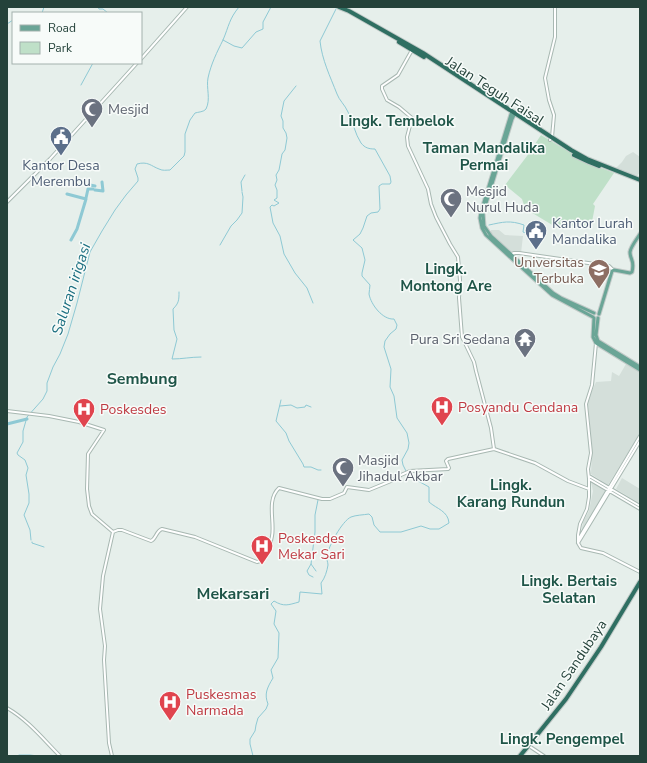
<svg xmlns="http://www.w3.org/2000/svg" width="647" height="763" font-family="'Nunito Sans',sans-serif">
  <rect width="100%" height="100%" fill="#e6efeb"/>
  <path fill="#d4dfda" d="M633 152 640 157V172L635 179 615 169 622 162 626 156Z
    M491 230H499L505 235 523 236 521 253H512L491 233Z
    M626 364 640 372V433L608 485 591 474 592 451 588 405V399L596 382 611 381 612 372 619 376Z
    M622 478 640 489 639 503 616 489Z
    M591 482 606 490 581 534 583 522 589 511 593 491Z"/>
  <path fill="#bfe0c8" d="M541 135 586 162 614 173 593 204 595 206 591 227 574 224 571 227 554 226 529 211 524 205 522 199 505 185 527 156Z"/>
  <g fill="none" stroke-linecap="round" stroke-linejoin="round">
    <path stroke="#8ec9d4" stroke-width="1" d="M54 7H59
      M98 7 99 9H103L108 13
      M42 13 44 7
      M7 24 13 20
      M223 40 234 46 242 48 256 32 263 29V22L271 7
      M81 85 93 63
      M296 86 284 101 281 116 283 121V128L286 133 287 138 285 150 282 154 279 170 276 175 277 180 275 185 277 190V198L274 200 279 203 274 206 272 205 270 207 273 223 280 236 284 254 295 273 307 288 313 303
      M242 191 241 182 245 175
      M489 225C503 222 510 220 524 225L523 232 528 234
      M220 245 231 226 237 220 242 213 243 197 242 192
      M179 292C179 300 179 303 173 309L174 330 177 339 172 359C182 359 191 357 201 357
      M281 400 276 421 286 433 289 441 303 464 304 467H311L318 470H321
      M280 406 291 405 297 408 305 407 306 405 311 407
      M31 540 30 530 24 515 29 503V494L26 475 28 468 25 460 18 455 17 453 23 442V431L27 417 43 399 47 391V383L53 367 60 354 68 334 77 303 90 252 102 231 115 210 126 195 138 181V178L135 169 137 164C148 161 151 166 159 169 163 171 166 170 170 170L184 156 185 152V134L190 120 195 113C198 112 204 112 206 109 211 99 206 88 208 78 211 64 217 52 223 40 229 26 229 19 239 7
      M32 542V543L44 547
      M311 564 307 571 309 575 313 577
      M316 571 311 564 315 532V515L318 500
      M19 755H30L38 756
      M253 756 250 744V739L255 731 256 725 258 718 266 709 268 704C264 694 267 688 273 678L271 670 278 658 279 633 274 624 276 611 271 604 274 601C284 607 288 605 299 602L300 592 322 594 321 583C325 578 327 571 328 565 328 562 326 559 327 556 328 547 342 521 351 517 356 515 363 515 369 514L372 517 374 525 380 532H401L421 526 430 529H439L449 523C448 511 437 509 429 502V487L411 477 407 473 403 465 402 460 408 449 409 443 407 433 397 418 394 396 390 387 391 369 384 347 385 341 390 334 396 329 397 325 394 319C383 320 371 305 369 294 369 291 370 288 370 285L362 276V273L365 260 362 248 353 240 360 234 363 228 367 216 371 213 378 212 380 209 379 186 382 184H390L391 182 390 176 375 149C369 149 365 148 361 143 355 134 353 122 348 112 345 105 339 100 337 94 330 76 322 60 320 41L337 7"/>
    <path stroke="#8ec9d4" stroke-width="3" d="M88 189 90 185 95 186
      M95 190 103 191 102 182
      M67 194 86 199
      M86 198 88 189H93
      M71 240 77 229 86 199
      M7 424 27 419"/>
    <g stroke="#a8b8b2" stroke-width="4">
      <path id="minor" d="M412 50 398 75 382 86V89L387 100 399 107 412 118 407 137 408 146 428 189 431 204 436 217 450 244 458 257 460 280 459 298 462 337 474 362 476 371 491 428 494 449 535 463 568 481 589 489
        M141 59 187 7
        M550 140 552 137 554 115 549 100 545 78 555 37V7
        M7 202 50 159 137 63
        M512 254 514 253H519L609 266 613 270
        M7 411 49 416 79 422 104 430 88 454 87 489 89 506 92 514 113 532 118 530H122L151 541C156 539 156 531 162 529L195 537 257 562 260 561C266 554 271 545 272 536 275 522 266 500 279 488L322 499H330L344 493 347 487 369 490 391 481 401 475 410 471 448 469 449 468 446 461 448 459 494 449
        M589 476 640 506
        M589 479 640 509
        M578 540 640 436
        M578 543V535L580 524 587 509 589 497V479L588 469 591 453 586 404 592 385 596 343
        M578 543 640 441
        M578 543 581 548 603 553 640 572
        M7 708C28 720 43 739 60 756
        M529 746 544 756
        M112 756 109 743 104 660 105 646 100 609 103 576 113 532"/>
    </g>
    <g stroke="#c2cac8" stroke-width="5">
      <path id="major" d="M512 111 481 212 480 218 482 228 486 235 498 246 552 295 593 317
        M515 113 512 119 483 213 484 226 491 236 553 293 561 298 594 313
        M599 314 612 271 614 270 630 273 632 272C635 260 630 260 630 252 631 246 637 239 640 234
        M594 318 593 337 596 343 640 370
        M598 318 596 335 598 341 640 367"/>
    </g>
    <g stroke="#c2cac8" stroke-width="6">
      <path id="highway" d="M339 7 349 11 423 53 571 150 587 159 640 180
        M399 42 424 57
        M574 155 589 162 599 166
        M520 756 566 699 601 647 640 582"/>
    </g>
    <use href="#minor" stroke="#fff" stroke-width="2"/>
    <use href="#major" stroke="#6aa596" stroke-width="3"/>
    <use href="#highway" stroke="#2f6f62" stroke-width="4"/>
  </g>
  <defs>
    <g id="mosque-pin" transform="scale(1.15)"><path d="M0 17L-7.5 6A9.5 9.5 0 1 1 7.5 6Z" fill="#6b7280" stroke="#f7fbf9"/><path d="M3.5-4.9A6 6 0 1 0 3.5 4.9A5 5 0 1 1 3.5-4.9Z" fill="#fff"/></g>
    <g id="civic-pin" transform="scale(1.15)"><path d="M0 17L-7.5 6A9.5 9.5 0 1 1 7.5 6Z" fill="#5c6f8a" stroke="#f7fbf9"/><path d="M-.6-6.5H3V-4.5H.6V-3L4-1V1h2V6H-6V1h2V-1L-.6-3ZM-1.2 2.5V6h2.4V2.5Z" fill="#fff"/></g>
    <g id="university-pin" transform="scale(1.15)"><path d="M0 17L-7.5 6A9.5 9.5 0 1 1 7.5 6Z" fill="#8d6e63" stroke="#f7fbf9"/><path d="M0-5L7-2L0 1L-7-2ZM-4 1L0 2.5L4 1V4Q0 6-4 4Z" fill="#fff"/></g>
    <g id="temple-pin" transform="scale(1.15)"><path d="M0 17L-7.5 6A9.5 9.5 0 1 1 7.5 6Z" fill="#6b7280" stroke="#f7fbf9"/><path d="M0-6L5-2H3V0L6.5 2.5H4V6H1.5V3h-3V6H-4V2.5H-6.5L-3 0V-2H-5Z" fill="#fff"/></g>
    <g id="hospital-pin" transform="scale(1.15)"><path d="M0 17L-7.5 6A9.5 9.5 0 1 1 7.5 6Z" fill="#e0444e" stroke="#f7fbf9"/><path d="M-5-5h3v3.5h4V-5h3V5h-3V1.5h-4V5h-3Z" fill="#fff"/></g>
  </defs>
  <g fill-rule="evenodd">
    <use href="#mosque-pin" x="92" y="109"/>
    <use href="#civic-pin" x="61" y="137"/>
    <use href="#mosque-pin" x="451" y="199"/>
    <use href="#civic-pin" x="536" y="231"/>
    <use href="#university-pin" x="599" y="270"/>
    <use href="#temple-pin" x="525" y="339"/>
    <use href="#hospital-pin" x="442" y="407"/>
    <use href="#hospital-pin" x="84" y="409"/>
    <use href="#mosque-pin" x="343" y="468"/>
    <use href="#hospital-pin" x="262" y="546"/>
    <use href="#hospital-pin" x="170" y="702"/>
  </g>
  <g text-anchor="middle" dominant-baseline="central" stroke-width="3" stroke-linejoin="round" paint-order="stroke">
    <g font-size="14" fill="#24423a" stroke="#f7fbf9">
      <text transform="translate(495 91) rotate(33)">Jalan Teguh Faisal</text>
      <text transform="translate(574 665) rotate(-56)">Jalan Sandubaya</text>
    </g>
    <g font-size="14" fill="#5b616d" stroke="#f7fbf9" text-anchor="start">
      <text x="108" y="109">Mesjid</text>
      <text x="466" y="191">Mesjid<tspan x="466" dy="16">Nurul Huda</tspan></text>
      <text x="510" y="339" text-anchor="end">Pura Sri Sedana</text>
      <text x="358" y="460">Masjid<tspan x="358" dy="16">Jihadul Akbar</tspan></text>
    </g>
    <g font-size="14" fill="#4e5e75" stroke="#f7fbf9">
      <text x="61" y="165">Kantor Desa<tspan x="61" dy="16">Merembu</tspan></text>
      <text x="552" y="223" text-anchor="start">Kantor Lurah<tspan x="552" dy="16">Mandalika</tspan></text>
    </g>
    <g font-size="14" fill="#785e54" stroke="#f7fbf9" text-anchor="end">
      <text x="584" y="262">Universitas<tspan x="584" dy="16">Terbuka</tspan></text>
    </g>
    <g font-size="14" fill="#be3a42" stroke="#f7fbf9" text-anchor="start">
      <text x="458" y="407">Posyandu Cendana</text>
      <text x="100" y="409">Poskesdes</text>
      <text x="278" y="538">Poskesdes<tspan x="278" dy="16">Mekar Sari</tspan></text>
      <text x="186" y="694">Puskesmas<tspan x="186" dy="16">Narmada</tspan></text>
    </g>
    <g font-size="15" font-weight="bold" fill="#1f5548" stroke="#f7fbf9">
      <text x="397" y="121">Lingk. Tembelok</text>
      <text x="484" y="148">Taman Mandalika<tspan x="484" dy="17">Permai</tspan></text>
      <text x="446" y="269">Lingk.<tspan x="446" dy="17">Montong Are</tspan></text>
      <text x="511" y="485">Lingk.<tspan x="511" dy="17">Karang Rundun</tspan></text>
      <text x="569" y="581">Lingk. Bertais<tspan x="569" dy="17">Selatan</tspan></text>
      <text x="562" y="739">Lingk. Pengempel</text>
    </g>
    <g font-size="15" font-style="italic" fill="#1c6f80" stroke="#f7fbf9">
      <text transform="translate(71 289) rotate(-72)">Saluran irigasi</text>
    </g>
    <g font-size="16" font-weight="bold" fill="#1f5548" stroke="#f7fbf9">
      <text x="142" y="379">Sembung</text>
      <text x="233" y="594">Mekarsari</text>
    </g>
  </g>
  <rect width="647" height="763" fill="none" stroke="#24423a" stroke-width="16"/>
  <rect x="12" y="12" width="130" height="52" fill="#f7fbf9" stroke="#a3b1ad"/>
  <rect x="20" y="25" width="20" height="6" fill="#6aa596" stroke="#a3b1ad"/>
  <text x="48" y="32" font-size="12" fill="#24423a">Road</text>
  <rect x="20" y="42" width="20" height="12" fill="#bfe0c8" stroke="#a3b1ad"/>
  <text x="48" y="52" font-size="12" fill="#24423a">Park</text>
</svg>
